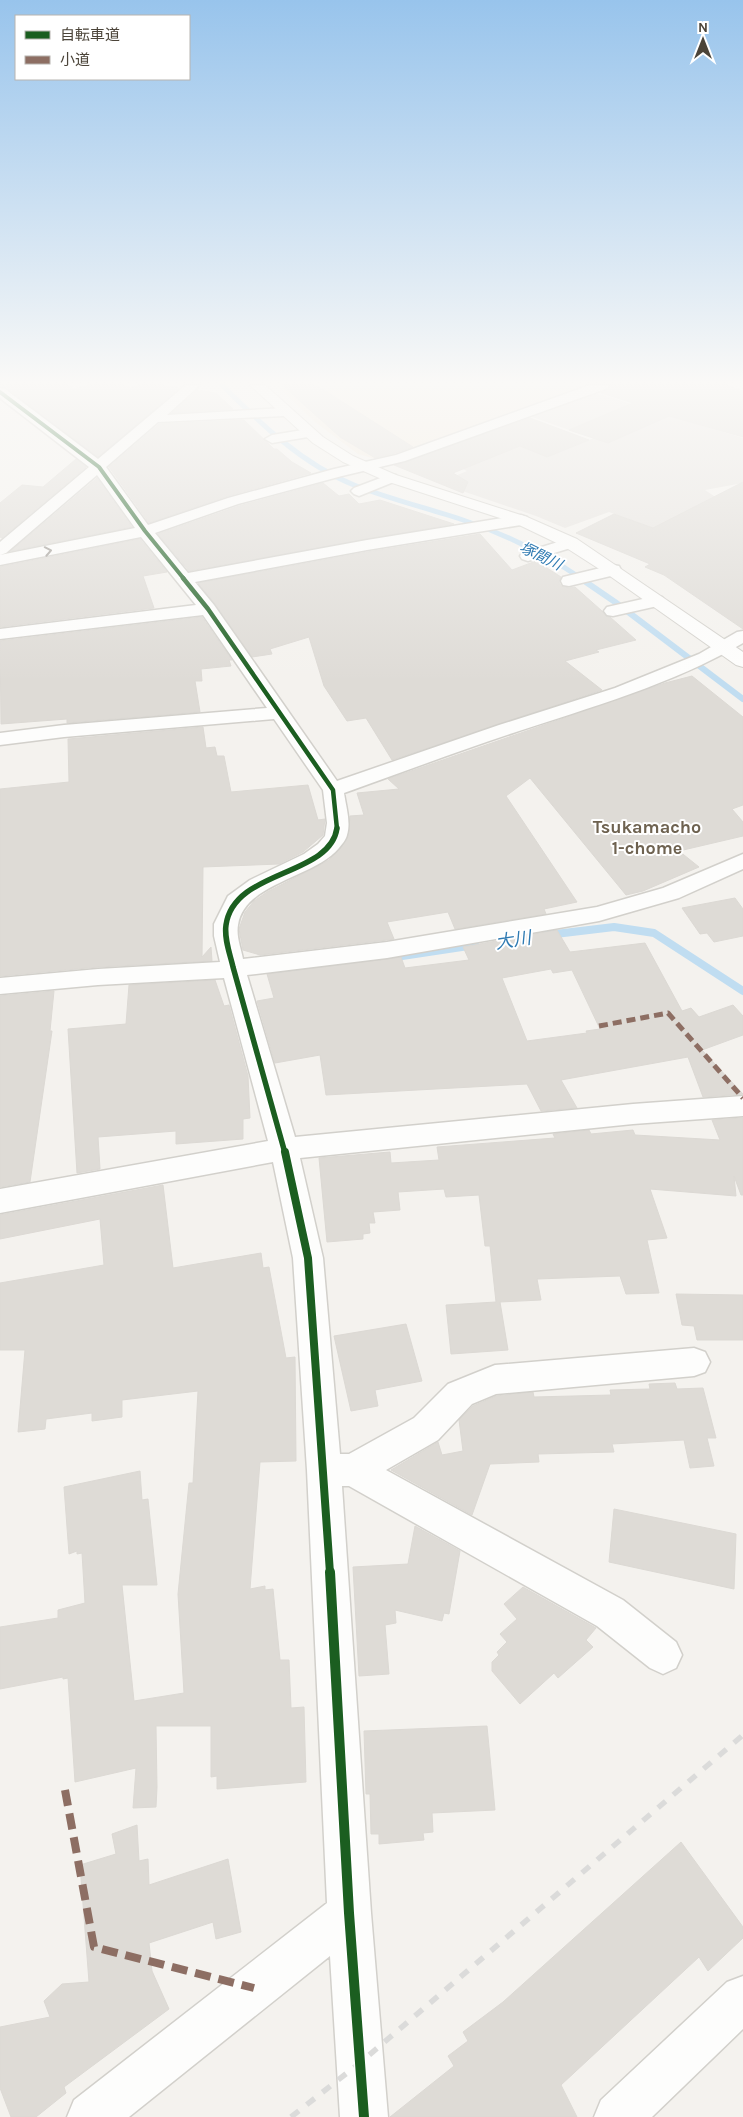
<svg xmlns="http://www.w3.org/2000/svg" width="743" height="2117" font-family="Karla,'Noto Sans JP',sans-serif">
  <rect width="100%" height="100%" fill="#f4f2ee"/>
  <path fill="#f3ebdf" d="M276 385H594L455 435 385 457 372 458 358 454 315 422Z"/>
  <path fill="#e6e3df" d="M592 392 743 438V483L705 490 742 515 653 528 609 512 565 528 536 516 439 483 467 471 427 453 483 432 497 437 491 440 513 449 520 446 547 457 594 438 608 443 613 441 583 424 569 430 527 415Z"/>
  <g fill="none" stroke-linecap="round" stroke-linejoin="round">
    <path stroke="#c0ddf1" stroke-width="5" d="M222 385C261 424 302 464 354 485 389 499 427 508 463 520 505 534 545 554 582 579"/>
    <path stroke="#c0ddf1" stroke-width="6" d="M580 578 615 602 743 699"/>
    <path stroke="#c0ddf1" stroke-width="8" d="M547 935 614 927 654 933 743 991
      M369 961 475 945
      M280 971 349 964"/>
  </g>
  <path fill="#dedbd6" stroke="#dcd9d4" fill-rule="evenodd" d="M0 385H68L73 389 89 385H126L131 388 139 385H160L180 388 98 457 6 388Z
    M282 385H316L413 447 395 453 375 458 372 456 340 437Z
    M611 385H727L743 391V437L669 416 608 443 569 430 633 403 601 393 609 390Z
    M197 390 216 393 233 409 172 413Z
    M530 418 589 440 547 457 520 446 453 473 468 482 463 493 394 465Z
    M244 420 274 449H277L292 462 311 473 228 496 149 523 109 467 159 424Z
    M76 459 86 467 2 538 0 537V503L22 485 43 487Z
    M97 478 132 527 11 551Z
    M743 482V629L664 575 645 567 650 564 576 533 614 514 653 528Z
    M323 483 339 496 349 494 359 504 380 500 454 524 189 571 158 534 239 506Z
    M480 534 512 570 536 561 561 577 559 582 561 586 569 588 575 587 602 611 606 616 610 617 636 640 596 650 599 652 565 661 602 690 392 760 366 718 347 721 324 686 309 637 270 649 272 654 252 657 215 604 198 583 367 552Z
    M140 539 167 572 143 576 154 608 0 627V567Z
    M202 617 232 660H229L231 666 201 669 202 681H195L200 712 67 723V719L1 724 0 641Z
    M692 676 743 717V805L732 809 743 822V836L679 851 699 867 643 891 626 895 530 778 506 796 577 902 544 909 546 914 455 929 448 912 387 922 394 939 387 940 260 955 243 950 239 929 245 912 254 901 267 892 314 868 329 860 340 849 348 837 350 816 364 815 357 793 399 789 388 779 665 683Z
    M203 727 206 748 215 747 217 756H224L231 792 308 785 318 820 325 819 323 835 303 852 279 864 203 867 202 957 211 947 212 961 98 967 0 976V789L69 782 68 739Z
    M735 898 743 909V936L714 942 707 933 700 934 682 908Z
    M557 930 570 952 645 943 682 1011 691 1008 699 1017 733 1005 743 1016V1035L702 1050 743 1094 703 1097 688 1057 561 1080 577 1108 541 1111 527 1084 326 1095 320 1055 275 1063 257 1001 274 998 267 974 401 957 405 968 469 960 463 947ZM551 969 553 973 572 970 600 1029 586 1031 587 1033 527 1041 502 978Z
    M215 980 224 1006 229 1005 248 1076 250 1118 243 1119V1139L176 1144V1131L98 1137 100 1169 77 1173 68 1029 126 1024 129 985Z
    M54 991 50 1031H52L30 1182 0 1187V996Z
    M743 1118V1195H741L734 1176 736 1196 650 1189 667 1238 647 1240 659 1293 626 1294 620 1276 537 1279 541 1300 500 1302 508 1350 451 1354 446 1305 496 1302 490 1246H485L479 1195 446 1197 444 1189 398 1192 400 1210 373 1212 375 1223H369L370 1233 363 1234V1239L327 1242 319 1158 390 1152 391 1163 439 1160 437 1147 555 1138 553 1134 589 1130 591 1134 633 1130 635 1135 720 1140 712 1120Z
    M163 1185 173 1268 261 1253 263 1268 269 1267 286 1358 295 1357 296 1461 260 1462 250 1589 265 1586V1590L273 1589 280 1660H289L291 1708 304 1707 306 1782 217 1789V1776L211 1777V1726H156L157 1787 156 1807 133 1808 136 1768 75 1782 68 1678 63 1679V1677L0 1689V1627L58 1618V1610L85 1603 82 1553 77 1554V1551L69 1554 64 1487 140 1471 142 1500 148 1499 157 1585H122L134 1701 184 1693 178 1594 189 1483H193L198 1391 122 1400V1417L92 1421V1413L46 1419 45 1429 18 1432 25 1350H0V1283L104 1265 100 1219 0 1239V1215Z
    M676 1294 743 1295V1340H697L694 1326 682 1325Z
    M406 1324 422 1381 375 1390 378 1406 351 1411 334 1336Z
    M675 1383 677 1389 703 1388 716 1438H707L714 1466 690 1468 684 1440 612 1444 614 1452 538 1454 539 1462 490 1464 472 1515 391 1470 438 1442 442 1455 463 1451 459 1420 473 1406 496 1396 533 1392 534 1397 611 1395 610 1390 650 1389 649 1384Z
    M614 1509 736 1534 734 1589 609 1562Z
    M415 1526 460 1551 449 1614 444 1613 442 1621 395 1610 396 1623 385 1625 389 1674 359 1676 353 1567 408 1564Z
    M523 1587 596 1628 586 1640 593 1647 558 1678 554 1673 520 1704 492 1671V1662L499 1655 497 1652 507 1642 500 1634 517 1619 504 1604Z
    M487 1726 495 1810 432 1813 433 1832 423 1833 424 1840 379 1844V1834H371L370 1794H366L364 1731Z
    M137 1825 139 1861 148 1859 149 1885 228 1859 241 1932 216 1939 213 1922 149 1943 152 1971 169 2009 64 2087 66 2093 36 2117H11L0 2088V2027L50 2017 44 2001 62 1984 89 1982 80 1865 116 1854 112 1834Z
    M681 1842 743 1927V1938L708 1971 699 1957 561 2085 577 2117H390L454 2066 448 2056 468 2041 463 2032 503 2002Z"/>
  <g fill="none" stroke-linecap="round" stroke-linejoin="round">
    <g stroke="#d2d0cb" stroke-width="3">
      <path id="minor" d="M186 385H200L167 415 284 408 291 412 284 416 158 422 106 467 148 525 228 498 334 469 396 455 590 385H609L608 388 405 461 342 476 238 504 155 533 188 573 367 540 521 515 527 517 529 520 527 523 521 525 367 550 195 582 214 605 337 781 499 725 615 688 699 654 737 632 743 631V643C671 685 591 707 513 733 456 752 400 773 344 793 346 807 351 822 347 835 346 840 342 844 339 848 314 878 244 883 238 925 236 936 241 948 243 959L387 942 597 907 663 888 743 854V869L679 898 599 921 387 958 247 975 295 1137 633 1104 743 1096V1116L633 1124 300 1158 323 1258 340 1454H349L414 1418 448 1384 495 1365 694 1348 705 1352 710 1362 705 1372 694 1376 496 1394 472 1404 438 1440 386 1470 623 1600 676 1642 682 1655 676 1668 663 1674 650 1668 597 1626 349 1486H342L371 1913 388 2117H340L330 1956 129 2117H67L74 2100 327 1903 307 1470 293 1258 273 1162 0 1213V1189L268 1141 224 978 98 985 0 994V978L98 969 220 962 214 936V924L228 896 250 880 304 854 318 844 325 836 327 823 323 790 274 719 64 737 0 745V733L64 725 267 708 203 615 0 639V629L196 605 141 537 0 565V555L135 528 97 475 6 553 0 555V542L89 467 0 398V388L5 389 98 459Z
        M309 429 314 430 316 433 314 436 272 443 265 439 272 435Z
        M391 474 396 475 398 478 396 481 359 496 354 494 351 491 354 488Z
        M571 538 577 540 579 543 577 546 528 561 522 559 520 556 522 553Z
        M613 565 619 566 621 570 619 574 569 586 563 585 561 581 563 577Z
        M656 596 662 597 665 601 662 605 613 616 607 615 604 611 607 607Z
        M743 1976V2029L652 2117H594L601 2100 727 1982Z"/>
    </g>
    <g stroke="#d2d0cb" stroke-width="2">
      <path id="tertiary" d="M250 385H265L323 437 353 456 396 475 527 517 577 539 743 652V667L736 665 607 574 565 547 515 523 386 481 343 462 313 443Z"/>
    </g>
    <use href="#minor" fill="#fdfdfc" fill-rule="evenodd"/>
    <use href="#tertiary" fill="#fdfdfc" fill-rule="evenodd"/>
    <path stroke="#dbdbda" stroke-width="5.5" stroke-dasharray="10 10" stroke-linecap="butt" d="M291 2117 361 2062 743 1735"/>
    <path stroke="#8d6e63" stroke-width="5" stroke-dasharray="9 5" stroke-linecap="butt" d="M599 1026 668 1013 743 1098"/>
    <path stroke="#8d6e63" stroke-width="8" stroke-dasharray="16 8" stroke-linecap="butt" d="M65 1790 94 1947 254 1988"/>
    <g stroke="#fff" stroke-width="5.5">
      <path id="cycleway-far4" d="M0 392 99 467 145 531 184 579"/>
    </g>
    <g stroke="#fff" stroke-width="7">
      <path id="cycleway-far3" d="M183 578 208 609 333 790 337 829"/>
    </g>
    <g stroke="#fff" stroke-width="9">
      <path id="cycleway-far2" d="M285 1153 233 967C230 954 224 939 226 925 234 869 330 877 337 828"/>
    </g>
    <g stroke="#fff" stroke-width="11">
      <path id="cycleway-far1" d="M285 1152 308 1258 330 1573"/>
    </g>
    <g stroke="#fff" stroke-width="13">
      <path id="cycleway" d="M330 1572 349 1913 364 2117"/>
    </g>
    <use href="#cycleway-far4" stroke="#1b5e20" stroke-width="4"/>
    <use href="#cycleway-far3" stroke="#1b5e20" stroke-width="4.5"/>
    <use href="#cycleway-far2" stroke="#1b5e20" stroke-width="5.5"/>
    <use href="#cycleway-far1" stroke="#1b5e20" stroke-width="8"/>
    <use href="#cycleway" stroke="#1b5e20" stroke-width="10"/>
  </g>
  <defs><path id="oneway-chevron" d="M-2-3.5L2.5 0L-2 3.5" fill="none" stroke-width="1.6" stroke-linecap="round" stroke-linejoin="round" transform="scale(1.25)"/></defs>
  <use stroke="#9b9791" href="#oneway-chevron" transform="translate(48 551) rotate(-11)"/>
  <linearGradient id="sky" x2="0" y2="1"><stop stop-color="#98c4ec"/><stop offset="0.56" stop-color="#faf9f7"/><stop offset="1" stop-color="#faf9f7" stop-opacity="0"/></linearGradient>
  <rect width="743" height="682" fill="url(#sky)"/>
  <g text-anchor="middle" dominant-baseline="central" stroke-width="4" stroke-linejoin="round" paint-order="stroke">
    <g font-size="15" font-style="italic" fill="#2e7ab2" stroke="#fff">
      <text transform="translate(541 556) rotate(26)">塚間川</text>
    </g>
    <g font-size="18" font-weight="bold" fill="#6e6250" stroke="#fff">
      <text x="647" y="827">Tsukamacho<tspan x="647" dy="21">1-chome</tspan></text>
    </g>
    <g font-size="18" font-style="italic" fill="#2e7ab2" stroke="#fff">
      <text transform="translate(513 940) rotate(-9)">大川</text>
    </g>
  </g>
  <rect x="15" y="15" width="175" height="65" fill="#ffffff" stroke="#b7b4b0"/>
  <rect x="25" y="31" width="25" height="8" fill="#1b5e20" stroke="#b7b4b0"/>
  <text x="60" y="40" font-size="15" fill="#4b4439">自転車道</text>
  <rect x="25" y="56" width="25" height="8" fill="#8d6e63" stroke="#b7b4b0"/>
  <text x="60" y="65" font-size="15" fill="#4b4439">小道</text>
  <g transform="translate(703 40)" stroke="#ffffff" stroke-width="4" paint-order="stroke">
  <path d="M0-4L9 19L0 12L-9 19Z" fill="#4b4439"/>
  <text y="-8" font-size="14" font-weight="bold" text-anchor="middle" fill="#4b4439">N</text>
  </g>
</svg>
